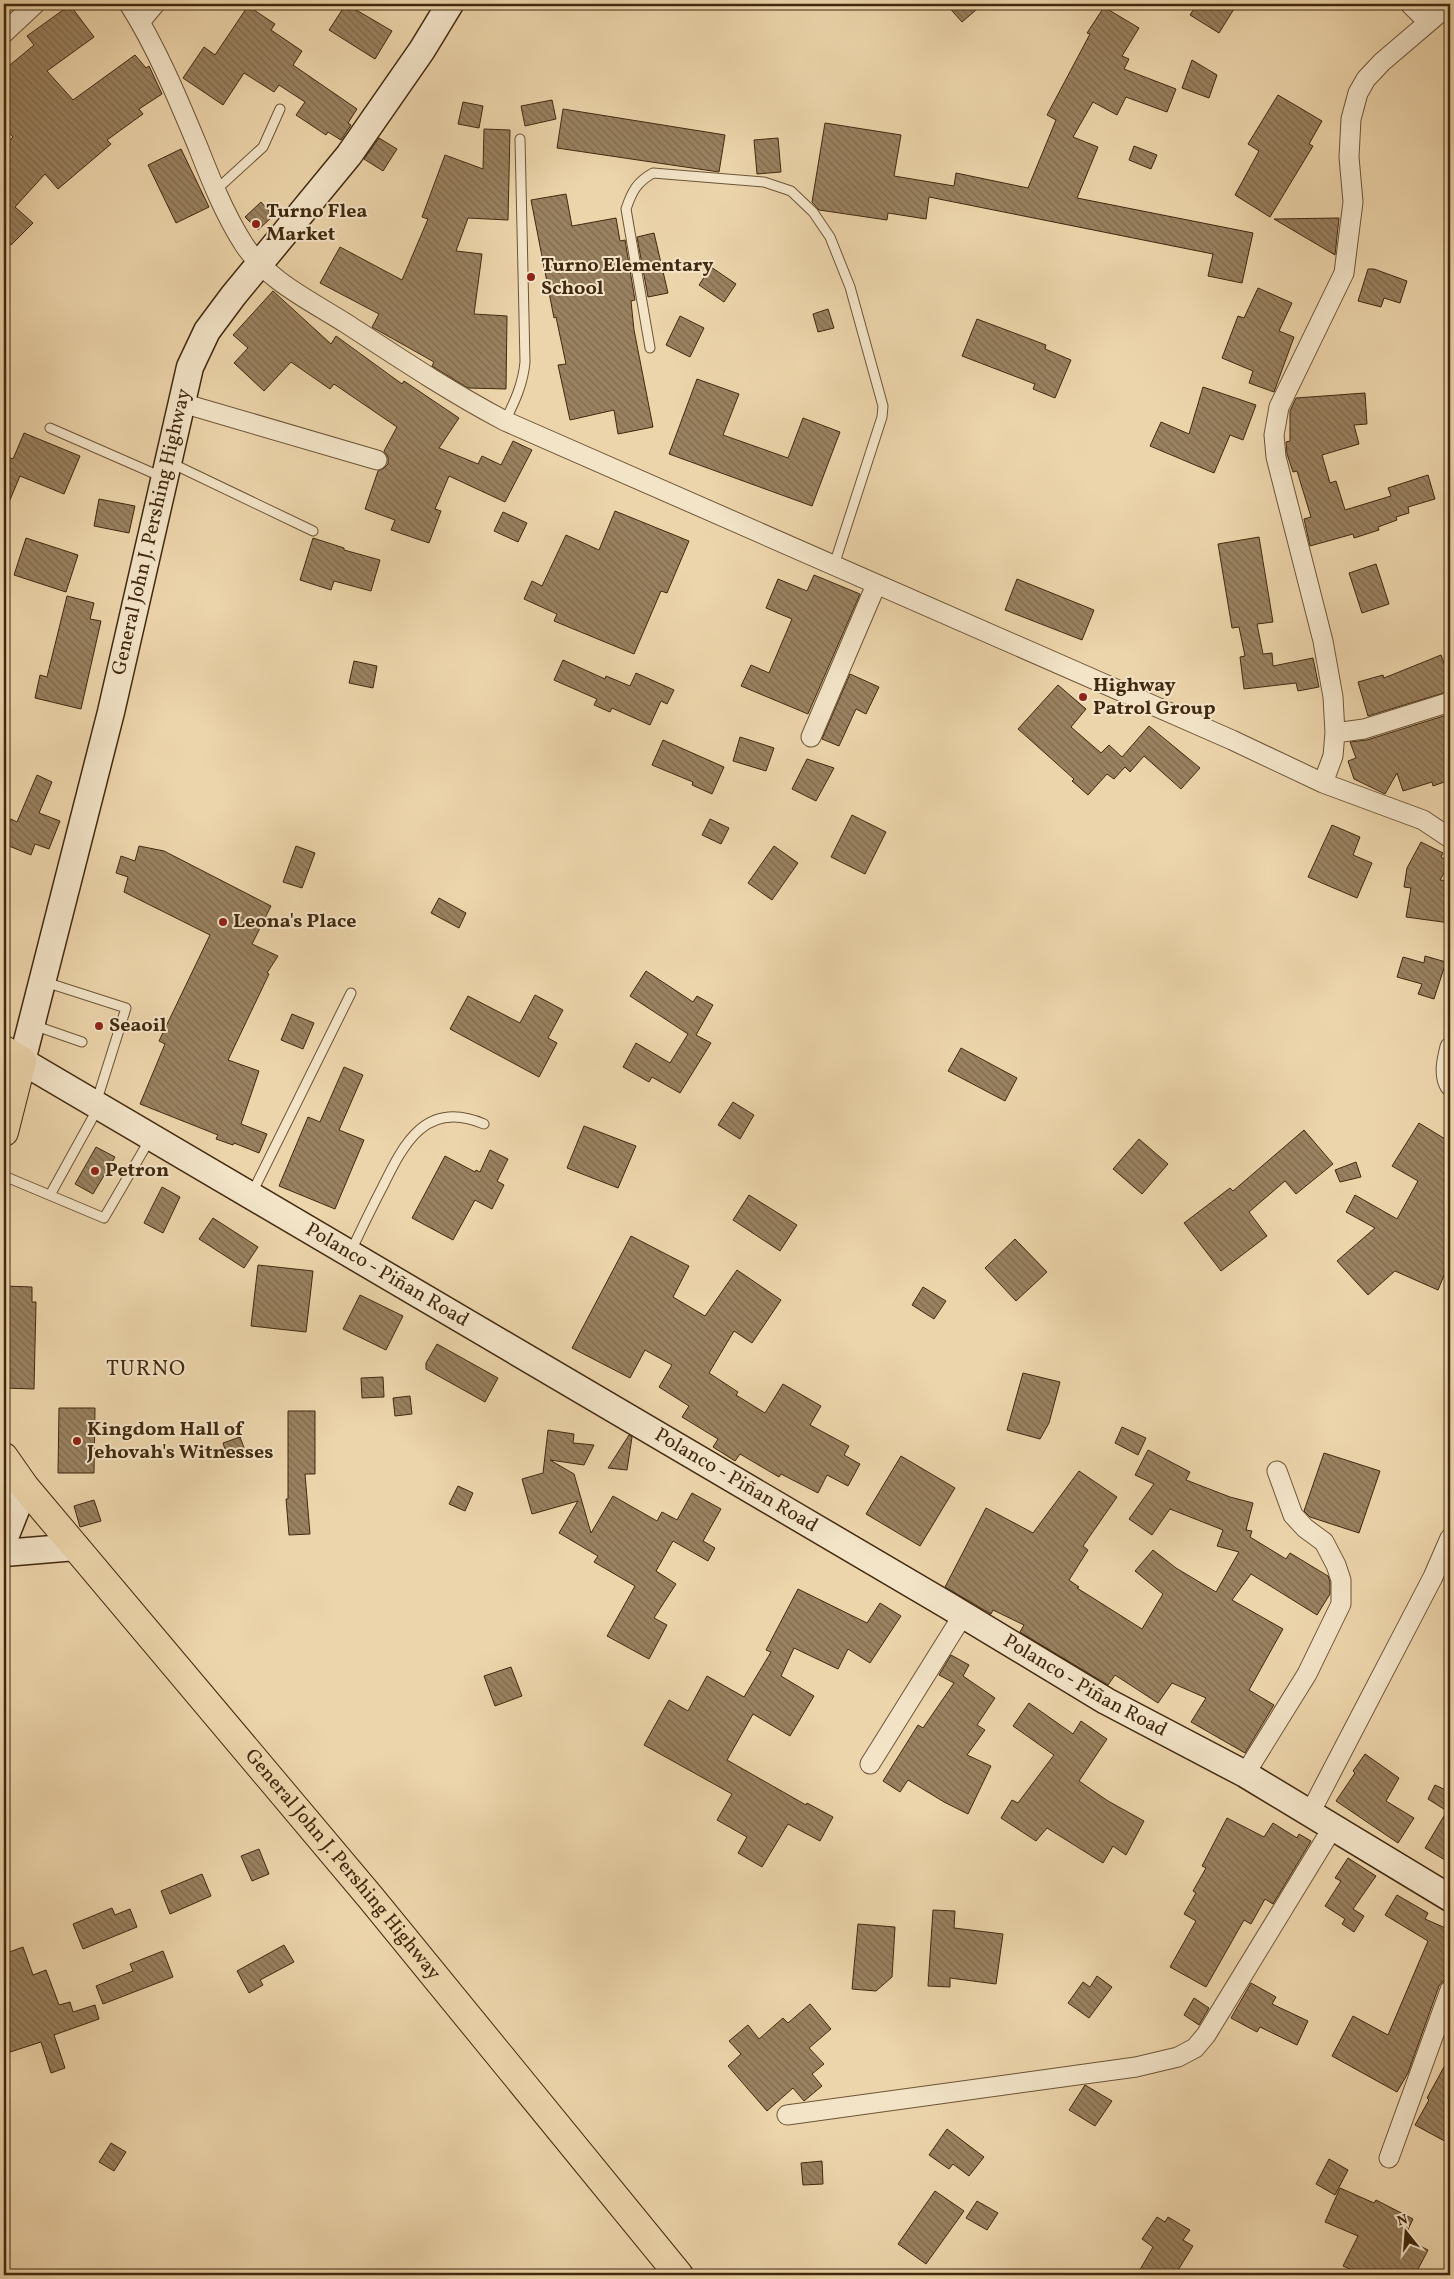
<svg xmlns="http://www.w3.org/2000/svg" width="1454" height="2279" font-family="Vollkorn,serif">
  <defs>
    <pattern id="building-back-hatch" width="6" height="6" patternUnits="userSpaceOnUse" patternTransform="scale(1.25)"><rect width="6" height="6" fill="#9a8260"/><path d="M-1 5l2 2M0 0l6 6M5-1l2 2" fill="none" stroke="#7f6a4e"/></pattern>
  </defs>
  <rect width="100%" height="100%" fill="#edd5ab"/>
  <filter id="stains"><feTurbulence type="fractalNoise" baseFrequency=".004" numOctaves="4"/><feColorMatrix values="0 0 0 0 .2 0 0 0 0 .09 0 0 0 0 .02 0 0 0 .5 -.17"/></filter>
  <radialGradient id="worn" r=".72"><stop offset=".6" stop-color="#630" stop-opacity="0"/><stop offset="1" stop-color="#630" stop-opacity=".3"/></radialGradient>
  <path fill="url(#building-back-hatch)" stroke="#41290f" d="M346 4 392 31 375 59 329 30Z
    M946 4H983L962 22Z
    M1197 4H1237L1219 33 1190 15Z
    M70 5 94 37 47 71 73 100 135 55 146 68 149 66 162 94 139 109 143 114 107 140 111 144 58 189 45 174 15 207 33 223 11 245 4 238V146L13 137 4 127V70L34 45 27 36Z
    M248 6 275 24 271 30 302 51 293 65 357 109 348 123 351 125 341 140 328 132 326 135 296 115 305 102 279 85 274 92 244 73 223 105 183 78 204 47 215 55Z
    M1104 7 1139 28 1122 56 1129 59 1124 69 1176 89 1167 112 1126 97 1117 115 1093 102 1073 137 1098 147 1077 198 1253 233 1242 283 1208 276 1213 254 929 197 926 219 888 213 887 220 819 210 812 202 825 123 901 135 894 176 954 186 956 173 1028 188 1056 120 1047 115 1090 34 1087 33Z
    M1192 60 1217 75 1209 98 1182 88Z
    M1278 95 1322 121 1309 144 1313 146 1270 217 1235 195 1259 151 1248 144Z
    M552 100 556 119 525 126 521 106Z
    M463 102 483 106 479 128 458 124Z
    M563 109 725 135 719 172 557 148Z
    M484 129 510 130 508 220 468 218 456 251 482 254 474 314 507 316 506 389 468 388 432 366 434 362 372 327 379 314 320 283 340 247 402 280 428 219 422 217 445 155 483 169Z
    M379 138 397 149 383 171 364 159Z
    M778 138 781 172 757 174 754 140Z
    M1134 146 1157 155 1151 169 1129 160Z
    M181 149 209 207 176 223 148 165Z
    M566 194 572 226 616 218 620 241 625 240 635 300 631 301 634 330 653 427 618 434 614 410 570 420 558 365 566 364 556 317 554 318 531 200Z
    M261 202 273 216 258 230 245 217Z
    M1339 218 1335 255 1274 219Z
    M654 233 668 293 648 297 637 237Z
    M711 267 736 284 724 302 699 285Z
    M1368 269H1374L1407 281 1400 303 1384 298 1381 307 1358 301Z
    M1258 288 1292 303 1279 331 1294 337 1274 392 1249 383 1253 371 1222 358 1238 316 1244 318Z
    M273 291 331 344 336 336 402 384 404 381 459 418 439 448 478 464 482 456 501 465 513 441 532 450 505 502 449 476 435 509 441 511 429 543 391 530 395 520 365 509 378 471 384 468 388 464V457L384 451 397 427 334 384 330 389 291 362 264 391 234 363 248 348 233 335Z
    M828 309 834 328 818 332 813 314Z
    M680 316 704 328 690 357 666 345Z
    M977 319 1046 345 1045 349 1071 360 1055 398 1033 389 1035 384 962 356Z
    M697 379 739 394 723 435 788 458 803 418 840 432 812 506 669 454Z
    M1203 387 1256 405 1243 440 1230 435 1214 473 1150 446 1161 422 1189 434Z
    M1365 393 1367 424 1354 425 1359 444 1322 455 1330 483 1336 481 1345 510 1391 496 1388 488 1428 475 1435 499 1408 507 1409 513 1396 517 1397 520 1378 527 1379 530 1354 538 1353 534 1310 546 1304 519 1311 517 1297 471 1293 472 1287 454 1286 442 1290 441V411L1296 398Z
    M24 433 80 456 64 494 20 476 4 514V467L8 457 13 459Z
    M99 499 135 506 129 533 94 526Z
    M615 511 689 541 667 593 661 591 634 654 554 621 557 614 524 599 532 581 542 586 566 535 599 550Z
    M503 512 527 523 518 542 494 531Z
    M1259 537 1273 622 1257 624 1263 654 1272 653 1273 666 1313 658 1319 687 1298 691 1296 683 1244 689 1240 657 1245 656 1239 627 1232 628 1218 544Z
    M26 538 78 555 66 592 14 575Z
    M313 538 344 548V550L380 560 371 591 334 581 331 590 300 580Z
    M1376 564 1389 604 1362 613 1349 573Z
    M814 575 860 594 808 714 741 686 751 665 769 673 792 619 766 608 778 579 807 591Z
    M1017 579 1094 610 1082 640 1005 610Z
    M67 596 94 603 90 619 101 621 81 709 35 698 40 675 47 677Z
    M1441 655 1450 679V691L1368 716 1358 682 1383 675 1384 678Z
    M563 660 605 679 606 676 630 686 636 673 674 690 667 704 661 701 650 725 612 708 610 712 594 705 597 699 554 680Z
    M354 661 377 666 373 688 349 683Z
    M850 674 879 687 866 714 856 709 839 746 822 739Z
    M1058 685 1086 709 1071 727 1101 753 1109 745 1122 757 1149 726 1200 768 1181 789 1144 756 1130 772 1125 767 1114 779 1107 774 1088 795 1072 781 1074 779 1018 729Z
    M1450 714V780L1433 786 1432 782 1403 791 1397 773 1385 794 1354 779 1348 761 1356 758 1350 742 1367 740Z
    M740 737 774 748 766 771 733 761Z
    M663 740 724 767 712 794 692 785 693 782 652 765Z
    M807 759 834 768 816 801 792 789Z
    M37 775 52 782 39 813 60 821 49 849 35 844 31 855 4 844V834L11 819 17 822Z
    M852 815 886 832 865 874 831 857Z
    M710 819 729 828 721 844 702 835Z
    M1332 825 1360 837 1353 855 1372 863 1357 898 1308 877Z
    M1421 842 1443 853 1441 857 1450 863 1440 880 1450 881V923L1406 917 1411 888 1404 887 1407 868Z
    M139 846 164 851 271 906 252 944 278 956 267 973 269 974 228 1060 259 1071 241 1124 267 1134 259 1153 234 1143 233 1145 216 1139 218 1135 140 1104 165 1044 159 1041 210 935 124 892 128 877 116 873 121 856 135 861Z
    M296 846 315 853 302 888 283 882Z
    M774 846 798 863 772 900 748 883Z
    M439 898 466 913 459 928 431 913Z
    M1425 956 1446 962 1434 999 1418 994 1422 984 1397 977 1403 957 1424 963Z
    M646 971 693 1002 697 996 713 1005 696 1035 711 1043 680 1093 652 1077 649 1082 623 1067 636 1043 670 1063 688 1034 630 996Z
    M535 995 563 1010 548 1038 557 1043 539 1077 450 1029 468 996 520 1023Z
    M292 1014 314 1023 303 1049 281 1040Z
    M961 1048 1017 1078 1005 1101 948 1071Z
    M344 1067 363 1075 339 1130 364 1140 335 1209 279 1186 308 1117 320 1122Z
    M733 1102 754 1115 740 1139 718 1125Z
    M1419 1123 1450 1142V1261L1438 1290 1395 1271 1368 1295 1337 1261 1375 1228 1346 1212 1355 1195 1397 1219 1418 1181 1392 1166Z
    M584 1126 636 1146 618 1188 567 1168Z
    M1304 1130 1333 1164 1296 1194 1285 1181 1249 1212 1267 1236 1221 1271 1184 1223 1230 1188 1233 1191Z
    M1139 1139 1168 1164 1142 1194 1113 1169Z
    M96 1147 115 1157 93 1194 75 1184Z
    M490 1150 508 1159 497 1181 504 1185 492 1209 475 1200 453 1240 412 1218 445 1156 475 1172 476 1170 480 1172Z
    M1356 1162 1361 1177 1340 1182 1335 1170Z
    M162 1187 180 1197 163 1233 144 1223Z
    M749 1195 797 1225 780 1251 733 1220Z
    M213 1218 258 1247 244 1268 199 1239Z
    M631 1236 689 1266 673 1297 705 1316 737 1270 781 1300 752 1343 734 1331 709 1373 738 1392 736 1395 765 1413 783 1384 821 1406 810 1425 849 1446 844 1455 860 1464 848 1486 827 1475 818 1493 781 1474 779 1477 740 1454 735 1461 713 1447 718 1439 682 1417 689 1406 659 1387 672 1365 645 1350 630 1378 572 1348Z
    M1015 1239 1047 1272 1016 1301 985 1268Z
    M258 1265 313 1271 306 1332 251 1326Z
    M4 1286 32 1287V1302H36L34 1389 4 1388Z
    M923 1287 946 1301 934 1319 912 1305Z
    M360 1295 403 1316 386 1350 343 1329Z
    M437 1344 498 1378 485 1402 426 1369V1363Z
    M1023 1373 1060 1382 1049 1423 1040 1439 1007 1430Z
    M383 1377 384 1397 362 1398 361 1378Z
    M410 1396 412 1414 395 1416 393 1398Z
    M59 1408H95L94 1473H58Z
    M288 1411H315V1474H305L310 1534 289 1535 286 1499H288Z
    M1122 1427 1146 1438 1138 1455 1115 1443Z
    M548 1430 574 1434 573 1443 594 1445 584 1465 550 1460 574 1474 591 1533 613 1496 657 1521 662 1512 677 1520 692 1493 721 1509 703 1541 715 1548 708 1561 673 1541 656 1571 676 1584 654 1618 667 1625 649 1659 607 1636 635 1586 594 1562 598 1556 559 1533 578 1501 532 1514 522 1479 543 1473Z
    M629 1435 632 1437 627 1470 608 1468Z
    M240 1437 246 1453 228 1459 223 1443Z
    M1148 1450 1190 1472 1186 1480 1230 1497 1253 1503 1246 1530 1252 1531 1250 1537 1286 1559 1290 1553 1328 1576 1330 1582V1594L1317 1615 1251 1574 1232 1600 1283 1629 1249 1690 1274 1705 1245 1753 1191 1722 1206 1698 1172 1683 1158 1703 1115 1675 1108 1685 1020 1632 1024 1625 993 1610 991 1614 945 1587 986 1508 1033 1533 1079 1471 1117 1497 1083 1546 1088 1550 1069 1580 1079 1587 1077 1588 1142 1629 1163 1594 1135 1571 1153 1550 1176 1568 1216 1592 1239 1552 1217 1546 1223 1530 1170 1509 1152 1535 1129 1519 1154 1484 1135 1475Z
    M1324 1453 1380 1471 1359 1533 1310 1517 1304 1511Z
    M901 1456 955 1488 920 1546 866 1514Z
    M458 1486 473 1493 465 1511 449 1504Z
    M94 1500 101 1521 80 1527 74 1506Z
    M798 1589 867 1623 880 1603 901 1616 870 1663 848 1649 838 1669 794 1648 781 1676 814 1696 790 1736 753 1714 727 1760 806 1805 807 1803 833 1817 820 1841 788 1824 762 1867 738 1853 747 1837 717 1820 732 1794 644 1745 669 1700 688 1711 707 1676 744 1697 771 1652 766 1650Z
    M951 1655 969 1665 963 1676 995 1698 977 1725 985 1730 967 1755 991 1766 968 1814 944 1802 908 1780 900 1792 883 1781 918 1725 923 1728 954 1683 939 1675Z
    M511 1667 522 1696 495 1706 484 1676Z
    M1029 1703 1073 1734 1081 1721 1107 1739 1079 1781 1108 1801 1144 1821 1126 1855 1113 1846 1103 1863 1047 1828 1036 1841 1001 1818 1012 1800 1018 1803 1054 1755 1013 1726Z
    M1365 1754 1399 1778 1386 1801 1414 1818 1398 1843 1336 1801 1355 1773 1353 1771Z
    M1435 1785 1450 1792V1863L1425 1848 1447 1811 1428 1799Z
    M1227 1818 1264 1837 1273 1823 1297 1838 1299 1834 1311 1841 1273 1904 1265 1899 1251 1924 1244 1920 1206 1987 1170 1967 1196 1921 1184 1914 1196 1893 1193 1891 1206 1868 1202 1866Z
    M259 1849 269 1874 252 1881 241 1856Z
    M1348 1858 1376 1876 1353 1909 1364 1916 1354 1932 1342 1924 1345 1919 1325 1906 1341 1881 1335 1878Z
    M202 1874 211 1896 170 1914 161 1891Z
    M1397 1895 1428 1913 1425 1919 1450 1930V1979L1443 1981 1439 1986 1408 2073 1397 2092 1332 2056 1353 2016 1388 2035 1428 1941 1385 1915Z
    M112 1908 115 1915 130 1909 137 1927 83 1949 73 1924Z
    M933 1910 955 1911 954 1928 1003 1934 996 1984 950 1978V1987L928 1986Z
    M858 1924 895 1927 892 1977 876 1991 852 1989Z
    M284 1945 294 1962 260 1980 263 1985 249 1993 237 1971Z
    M23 1947 33 1975 46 1970 59 2005 70 2002 73 2012 95 2005 99 2019 54 2035 65 2068 51 2073 41 2042 4 2054V1954Z
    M163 1951 173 1977 103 2004 96 1986 133 1971 130 1964Z
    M1097 1976 1112 1987 1089 2018 1068 2003 1083 1982 1090 1987Z
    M1251 1983 1276 1997 1272 2004 1308 2021 1297 2045 1260 2027 1257 2032 1231 2018Z
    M1194 1998 1209 2008 1199 2025 1184 2015Z
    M810 2004 831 2029 809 2048 824 2064 812 2074 822 2086 804 2101 793 2088 767 2111 728 2066 741 2054 729 2041 748 2025 759 2039 783 2018 788 2023Z
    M1450 2056V2144L1415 2125 1429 2100 1427 2098Z
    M1085 2085 1112 2101 1095 2126 1069 2110Z
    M947 2129 984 2157 969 2176 953 2164 949 2169 929 2155Z
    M111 2143 126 2152 114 2171 99 2162Z
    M1329 2159 1348 2170 1335 2195 1316 2184Z
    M822 2161 823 2184 803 2185 801 2163Z
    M1340 2188 1374 2203 1376 2200 1413 2219 1404 2238 1428 2250 1415 2275H1363L1343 2266 1358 2236 1325 2222Z
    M935 2191 964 2211 926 2264 898 2244Z
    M977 2201 998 2213 987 2230 966 2218Z
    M1157 2217 1165 2222 1168 2217 1190 2230 1183 2240 1193 2246 1175 2275H1137L1153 2247 1142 2239Z"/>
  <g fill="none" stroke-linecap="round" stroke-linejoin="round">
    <g stroke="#6c5436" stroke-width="11">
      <path id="lane" d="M216 190 263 147 280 109
        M650 348 626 209C632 191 637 182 653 173L764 182 791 191 813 212 830 237 850 287 883 406 882 417 834 565
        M505 421C515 401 523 384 525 362L520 139
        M50 428 162 477
        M171 463 313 531
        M45 982 126 1008 96 1103
        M33 1025 82 1042
        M4 1176 104 1218 150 1139
        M252 1193 351 993
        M50 1195 98 1108
        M351 1251C361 1230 371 1209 382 1188 404 1143 426 1099 484 1124"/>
    </g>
    <g stroke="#6c5436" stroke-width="21">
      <path id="street" d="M129 4C157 48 178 99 198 147 211 180 224 213 243 243 266 280 311 301 347 324 399 358 450 392 505 421L1232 740 1323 783 1423 820 1450 838
        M1410 4 1428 22
        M140 22 155 4
        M4 33 35 4
        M182 403 377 460
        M1335 733 1364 729 1450 702
        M811 737 876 585
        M1323 783 1333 756 1335 733 1333 697 1323 641 1276 457 1274 435 1279 407 1344 273 1353 202 1349 157 1351 119 1358 93 1366 79 1382 62 1450 4
        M1450 1047C1447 1059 1443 1075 1450 1086
        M870 1764 963 1615
        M1245 1774 1307 1674 1341 1604V1580L1336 1565 1324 1542 1305 1528 1293 1515 1277 1471
        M1310 1813 1433 1577 1450 1538
        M787 2115 1136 2067 1178 2057 1195 2048 1206 2035 1333 1827
        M1389 2158 1450 1990"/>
    </g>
    <g stroke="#41290f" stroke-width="29">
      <g id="secondary">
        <path id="s1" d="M450 4 422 50 349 155 233 296 207 331 190 367 111 712 22 1061 947 1605 1106 1701 1245 1774 1450 1898"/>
        <path d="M4 1540 25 1487"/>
        <path d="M4 1553 76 1547"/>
      </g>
    </g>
    <g stroke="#41290f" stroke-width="30">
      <g id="highway">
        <path d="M4 1050 22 1061 4 1132"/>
        <path id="s2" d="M4 1457 25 1487 371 1898 679 2275"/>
      </g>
    </g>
    <use href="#lane" stroke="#f3e4c8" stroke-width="9"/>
    <use href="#street" stroke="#f3e4c8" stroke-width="19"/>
    <use href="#secondary" stroke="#f3e4c8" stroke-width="26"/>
    <use href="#highway" stroke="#edd5ab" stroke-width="28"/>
  </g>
  <g fill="#8f2418" stroke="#f3e4c8" stroke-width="2">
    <circle cx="256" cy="224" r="5"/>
    <circle cx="531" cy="277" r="5"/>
    <circle cx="1083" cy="697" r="5"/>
    <circle cx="223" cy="922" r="5"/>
    <circle cx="99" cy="1026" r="5"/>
    <circle cx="95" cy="1171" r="5"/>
    <circle cx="77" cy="1441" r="5"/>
  </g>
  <g text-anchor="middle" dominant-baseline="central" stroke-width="4" stroke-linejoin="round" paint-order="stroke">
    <g font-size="20" font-weight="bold" fill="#41290f" stroke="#f3e4c8" text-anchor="start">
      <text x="266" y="212">Turno Flea<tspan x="266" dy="23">Market</tspan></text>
      <text x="541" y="266">Turno Elementary<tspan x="541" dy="23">School</tspan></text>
      <text x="1093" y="686">Highway<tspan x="1093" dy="23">Patrol Group</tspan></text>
      <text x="233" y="922">Leona's Place</text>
      <text x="109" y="1026">Seaoil</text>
      <text x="105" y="1171">Petron</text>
      <text x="87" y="1430">Kingdom Hall of<tspan x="87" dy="23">Jehovah's Witnesses</tspan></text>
    </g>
    <g font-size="20" fill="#41290f" stroke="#f3e4c8">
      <text transform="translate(152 532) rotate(-77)">General John J. Pershing Highway</text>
      <text stroke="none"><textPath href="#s1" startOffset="1585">Polanco - Piñan Road</textPath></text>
      <text stroke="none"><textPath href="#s1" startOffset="1990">Polanco - Piñan Road</textPath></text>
      <text stroke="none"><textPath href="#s1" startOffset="2395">Polanco - Piñan Road</textPath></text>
      <text stroke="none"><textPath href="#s2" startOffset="530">General John J. Pershing Highway</textPath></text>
    </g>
    <g font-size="22" letter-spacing="1" fill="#41290f" stroke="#f3e4c8">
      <text x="146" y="1369">TURNO</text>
    </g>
  </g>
  <rect width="1454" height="2279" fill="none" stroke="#edd5ab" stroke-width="20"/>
  <rect x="5" y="5" width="1444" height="2269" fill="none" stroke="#41290f" stroke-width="2.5"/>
  <rect x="10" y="10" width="1434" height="2259" fill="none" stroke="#41290f"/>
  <g transform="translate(1406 2232) rotate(343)" stroke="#f3e4c8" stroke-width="4" paint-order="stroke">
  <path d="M0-4L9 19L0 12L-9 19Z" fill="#41290f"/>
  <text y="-8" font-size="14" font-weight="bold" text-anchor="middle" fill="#41290f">N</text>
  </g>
  <rect width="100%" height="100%" filter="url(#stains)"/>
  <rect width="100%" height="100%" fill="url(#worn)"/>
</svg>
